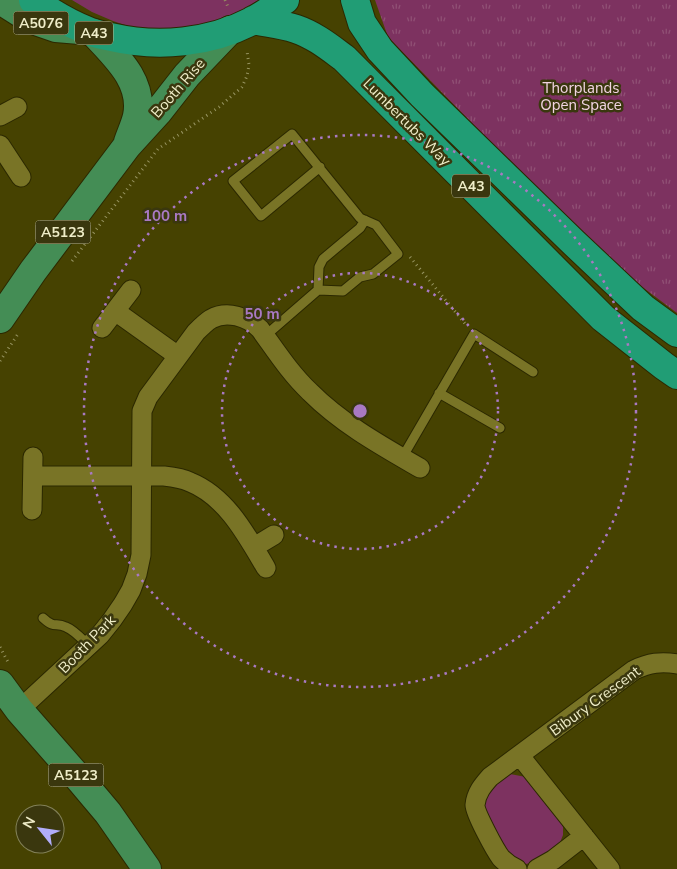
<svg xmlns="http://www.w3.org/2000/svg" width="677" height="869" font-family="'Nunito Sans',sans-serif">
  <defs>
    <pattern id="park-tufts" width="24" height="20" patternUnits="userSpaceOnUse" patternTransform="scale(1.25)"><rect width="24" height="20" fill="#7d3260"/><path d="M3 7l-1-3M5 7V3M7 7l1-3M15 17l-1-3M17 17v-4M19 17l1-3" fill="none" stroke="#905075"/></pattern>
  </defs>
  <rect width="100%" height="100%" fill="#464201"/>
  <path fill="#7d3260" d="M72 0H259L238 12 214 23 171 33 134 28 113 21 92 12Z
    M510 774 526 777 560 819 563 827V835L559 845 534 862 526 864 519 863 512 859 484 816 482 800 503 776Z"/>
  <path fill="url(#park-tufts)" d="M375 0H677V313L641 286 539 192 388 37Z"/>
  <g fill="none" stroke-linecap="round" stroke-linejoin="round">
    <g stroke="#2b2800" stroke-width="11">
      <path id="lane" d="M318 290 319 267 323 259 360 228 365 220
        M265 336 318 290 343 291 360 277 373 274 398 254 376 225 360 218 292 134 233 181 261 216 320 167
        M439 393 500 428
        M402 458 474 334 533 372
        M43 618C55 629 55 622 66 627 74 630 82 639 88 645"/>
    </g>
    <g stroke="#2b2800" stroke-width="21">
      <path id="street" d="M0 116 17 107
        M0 145 21 177
        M115 311 178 356
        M102 328 131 290
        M33 476H164C173 477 182 478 190 482 227 497 247 536 266 568
        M32 510 33 457
        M254 547 274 535
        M19 710 100 635 112 620 123 604 131 590 137 574 141 555 142 411 148 397 196 332C201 327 206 322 211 319 227 310 248 317 260 329 276 351 290 373 310 392 342 424 382 446 420 468
        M520 756 610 869
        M517 869C512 867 505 862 501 858 495 850 475 813 475 805 476 793 483 785 490 777L634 670C649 663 661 661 677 664
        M537 869 553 860 584 836"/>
    </g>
    <g stroke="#2b2800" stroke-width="30">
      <path id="primary" d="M0 0 30 19 56 28 80 30
        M94 33C115 56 144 81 137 116 135 125 131 133 128 142
        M0 319 33 271 127 146 158 112 187 75 230 30
        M0 684 19 710 76 775 108 813 147 869"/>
    </g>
    <g stroke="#2b2800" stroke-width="30">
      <path id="highway" d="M33 0C50 12 66 22 86 30 94 34 103 35 111 37 158 48 210 43 252 21 264 15 274 7 285 0
        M355 0 362 23 380 50 422 95 573 242 643 308 677 333
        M253 20C267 23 282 24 296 29 314 35 329 47 344 58L603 318 664 366 677 375"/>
    </g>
    <path stroke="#979461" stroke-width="3" stroke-dasharray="1 4" stroke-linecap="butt" d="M225 0 228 7
      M410 257 467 326
      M72 261 158 149 219 107 242 87 247 76 249 65 247 51
      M0 361 18 334
      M0 647 9 664"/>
    <use href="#lane" stroke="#797426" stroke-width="9"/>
    <use href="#street" stroke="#797426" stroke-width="19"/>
    <use href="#primary" stroke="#448d55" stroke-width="28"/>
    <use href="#highway" stroke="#219d75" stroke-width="28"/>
  </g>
  <g fill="none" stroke="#a979c3" stroke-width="2.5" stroke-dasharray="2.5 5">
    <circle cx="360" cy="411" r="138"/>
    <circle cx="360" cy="411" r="276"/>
  </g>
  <g text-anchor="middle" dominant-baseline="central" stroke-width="5" stroke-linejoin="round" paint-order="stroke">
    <g fill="#3a370e" stroke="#b9b690" stroke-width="1">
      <rect x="13.5" y="11.5" width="55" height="23" rx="4"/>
      <rect x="75" y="21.5" width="38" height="23" rx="4"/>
      <rect x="452" y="174.5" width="38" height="23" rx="4"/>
      <rect x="35.5" y="220.5" width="55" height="23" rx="4"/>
      <rect x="48.5" y="763.5" width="55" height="23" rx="4"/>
    </g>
    <g font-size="14" font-weight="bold" fill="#efedc8">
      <text x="41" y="23">A5076</text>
      <text x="94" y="33">A43</text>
      <text x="471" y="186">A43</text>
      <text x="63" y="232">A5123</text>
      <text x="76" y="775">A5123</text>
    </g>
    <g font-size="15" fill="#efedc8" stroke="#3a370e">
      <text transform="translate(178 88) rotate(-49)">Booth Rise</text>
      <text transform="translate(407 122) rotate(45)">Lumbertubs Way</text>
      <text transform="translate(87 644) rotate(-46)">Booth Park</text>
      <text transform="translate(595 701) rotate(-36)">Bibury Crescent</text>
    </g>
    <g font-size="15" fill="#f2d4e3" stroke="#3a370e">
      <text x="581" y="88">Thorplands<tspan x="581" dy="17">Open Space</tspan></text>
    </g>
  </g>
  <circle cx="360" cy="411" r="8" fill="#a979c3" stroke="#3a370e" stroke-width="2.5"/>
  <g font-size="15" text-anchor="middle" font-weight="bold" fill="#a979c3" stroke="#3a370e" stroke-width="5" stroke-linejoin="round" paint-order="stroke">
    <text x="165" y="221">100 m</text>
    <text x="262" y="319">50 m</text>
  </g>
  <g transform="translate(40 829) rotate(300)"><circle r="24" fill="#3a370e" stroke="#828058"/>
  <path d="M0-4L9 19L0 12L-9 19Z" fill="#b1adfa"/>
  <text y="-8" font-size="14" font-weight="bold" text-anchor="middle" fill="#efedc8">N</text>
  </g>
</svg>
